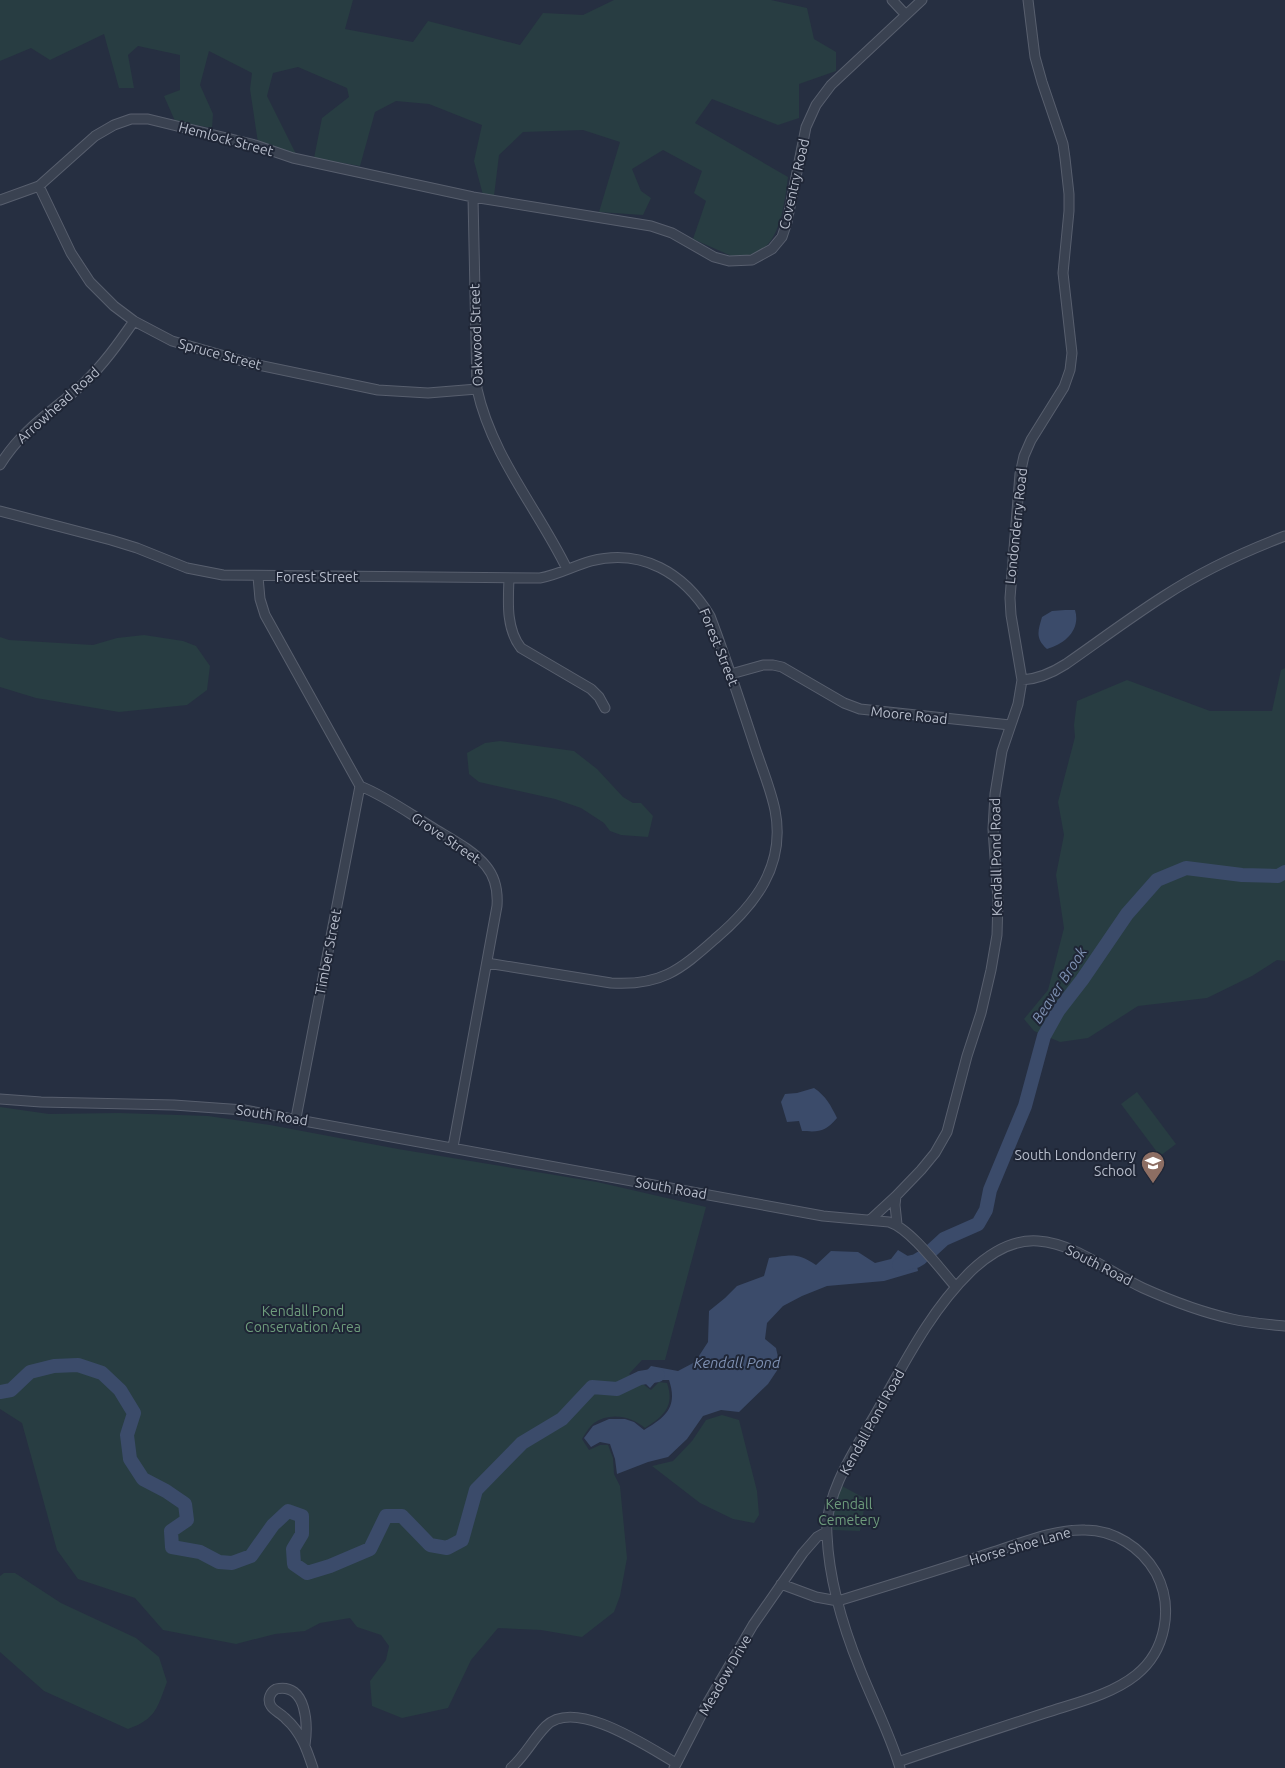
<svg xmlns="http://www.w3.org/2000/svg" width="1285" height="1768" font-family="Ubuntu,sans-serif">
  <rect width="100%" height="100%" fill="#262f41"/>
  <path fill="#283d42" d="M0 0H353L345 29 413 42 428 21 520 45 543 13 583 15 614 0H771L807 8 814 39 836 52V71L799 84V118L778 125 712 99 695 123 788 177C785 199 781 241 759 251 752 255 743 256 736 258L693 239 706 201 694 193 702 171 663 150 632 169 641 191 651 198 643 215 599 212 620 142 583 130 523 132 499 155 494 196 483 195 474 161 482 125 429 104 396 101 375 112 360 166 314 158 322 118 349 97 347 88 298 67 273 73 267 96 297 156 258 143 250 89 252 73 209 51 200 85 213 114 212 128 175 121 164 96 180 90V55L138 46 128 55 134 88H119L104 34 50 60 31 48 0 61Z
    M144 635 183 641 196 646 210 666 207 690 187 705 119 712 36 698 0 687V637L9 640 93 645 117 638Z
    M1285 668V961L1277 960 1252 976 1207 998 1138 1006 1088 1038 1060 1042 1034 1031 1024 1019 1048 990 1064 928 1056 875 1064 835 1058 802 1075 737 1074 725 1077 701 1127 680 1210 711H1272L1281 670Z
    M500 741 574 751 597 769 623 797 633 803H641L653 816 648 837 621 835 610 831 604 823 581 808 555 799 479 782 469 774 467 753 485 743Z
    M1137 1092 1176 1144 1160 1156 1121 1104Z
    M0 1107 49 1114 119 1113 208 1116 270 1125 398 1149 597 1182 706 1207 665 1360H642L629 1374 651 1390 659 1382 667 1383C675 1406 664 1416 645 1428 631 1416 610 1412 594 1423 589 1427 585 1434 582 1439L589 1450 600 1445H608L613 1458 614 1474 620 1486 627 1558 620 1596 614 1612 582 1637 541 1630 498 1628 471 1660 448 1708 402 1718 372 1706 370 1681 386 1660 389 1646 381 1635 357 1627 350 1618 320 1623 305 1631 275 1634 236 1644 163 1630 135 1598 78 1579 57 1550 22 1423 0 1409Z
    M722 1415 739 1420 757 1491 759 1515 754 1523 733 1519 700 1503 652 1466 673 1461 692 1441 706 1420Z
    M842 1486 866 1499 860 1531 833 1530C832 1515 834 1499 842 1486Z
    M4 1573H15L61 1603 136 1638 159 1657 167 1682C157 1708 156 1719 128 1729L44 1691 0 1652V1576Z"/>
  <path fill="#3b4b6a" d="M1065 610H1075C1081 630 1065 644 1047 649 1035 638 1038 631 1042 617L1052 611Z
    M814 1088C826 1096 831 1106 837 1118 825 1132 820 1132 802 1131L799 1121 787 1122 781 1102 785 1094 797 1093Z
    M898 1250 916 1261 918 1271 884 1281 827 1286 802 1296 783 1306 767 1323 765 1339 776 1348 780 1366 768 1384 739 1412 721 1410 703 1416 687 1439 668 1457 648 1462 617 1474 615 1459 610 1444 600 1442 591 1447 584 1438 593 1426 609 1419H625L634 1422 644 1430C666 1417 678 1407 669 1380H657L650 1388 640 1378 651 1366 678 1371 695 1362 708 1342 709 1311 725 1298 737 1286 764 1276 769 1258C791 1255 797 1252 816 1265L831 1251 858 1252 875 1263 891 1259Z"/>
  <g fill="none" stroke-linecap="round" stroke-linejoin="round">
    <path stroke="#3b4b6a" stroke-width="14" d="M932 1250 944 1239 978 1224 986 1210 990 1190 1025 1106 1044 1036 1058 1011 1082 980 1127 914 1157 880 1186 868 1242 875 1278 876 1285 872
      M899 1265 916 1261 921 1258
      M0 1392 11 1390 30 1372 54 1366 78 1365 102 1373 120 1390 134 1413 127 1435 130 1459 143 1479 166 1491 185 1504 187 1520 171 1531 172 1547 200 1552 219 1562 232 1563 251 1556 273 1525 288 1511 302 1516V1534L293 1549 294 1564 307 1573 330 1566 370 1549 386 1516H402L430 1545 447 1548 462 1540 476 1490 522 1443 562 1419 592 1387 617 1389 640 1378 658 1375"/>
    <g stroke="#585f6e" stroke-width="11">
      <path id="minor" d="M892 0 906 15
        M39 186 71 253 90 282 114 306 134 321 172 341 249 363 378 390 428 393 477 389
        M473 197 477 389C492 457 538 509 567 569
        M0 200 39 186 95 136 114 125 131 119H148L255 145 293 158 473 197 651 226 672 233 714 257 729 261 752 260 772 249 782 237 787 222 806 127 816 105 831 85 922 0
        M0 465C22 429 53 411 83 384 103 365 118 344 134 321
        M0 511 111 540 137 548 187 568 223 575 540 578C558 575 573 566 591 561 642 548 684 573 710 616 726 658 739 699 753 741 760 764 770 786 775 810 786 866 755 905 715 939 679 971 660 986 611 983L487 963
        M258 577 260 599 265 615 360 786C385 796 407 812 430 826 449 838 472 849 486 866 496 878 498 892 497 906L453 1147
        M509 579C508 602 506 629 521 648L591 689 599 697 605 708
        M731 674 763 665H773L782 667 844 703 860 709 1010 725
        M1022 680C1039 679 1052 673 1066 664 1099 641 1131 617 1164 596 1202 571 1243 552 1285 536
        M0 1099 41 1102 174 1105 244 1110 823 1216 889 1222C911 1229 940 1269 956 1287
        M296 1118 360 786
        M896 1196 895 1205 897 1224
        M870 1220 896 1196 921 1170 935 1153 947 1132 967 1056 981 1013 991 970 997 935 998 900 993 829 995 794 1002 751 1018 704 1022 680 1011 615 1010 598 1020 474 1024 456 1031 440 1064 387 1070 370 1072 353 1063 273 1069 211V194L1065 158 1063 144 1042 82 1035 57 1028 0
        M781 1584 816 1597 838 1601C890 1585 942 1569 993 1552 1022 1543 1054 1529 1085 1530 1114 1530 1141 1547 1156 1573 1174 1607 1166 1651 1136 1675 1111 1695 1075 1703 1045 1713 996 1729 947 1745 898 1762
        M305 1745C308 1725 307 1682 276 1689 270 1692 267 1700 271 1706 274 1711 282 1714 286 1719 301 1732 307 1750 313 1768
        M511 1768C525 1756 533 1739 546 1726 575 1697 648 1747 676 1763
        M674 1768 708 1702 753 1625 803 1553 817 1537 826 1532
        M900 1768C890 1734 873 1702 860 1669 843 1627 829 1580 827 1535 824 1492 859 1444 879 1408 906 1360 931 1310 971 1271 989 1254 1012 1239 1038 1241 1074 1243 1111 1273 1143 1288 1172 1301 1201 1312 1232 1319 1249 1323 1267 1324 1285 1326"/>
    </g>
    <use href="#minor" stroke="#3a4251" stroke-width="9"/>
  </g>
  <defs>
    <g id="school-pin" transform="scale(1.25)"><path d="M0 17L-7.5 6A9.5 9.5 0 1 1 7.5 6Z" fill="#8d6e63" stroke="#1f2636"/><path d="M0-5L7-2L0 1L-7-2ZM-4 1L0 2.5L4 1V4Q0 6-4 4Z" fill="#fff"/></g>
  </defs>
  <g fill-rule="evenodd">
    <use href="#school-pin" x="1153" y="1163"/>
  </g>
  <g text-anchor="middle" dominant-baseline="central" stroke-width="4" stroke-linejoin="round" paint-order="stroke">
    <g font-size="14" fill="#b7bdcb" stroke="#1f2636">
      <text transform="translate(226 139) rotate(15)">Hemlock Street</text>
      <text transform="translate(794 184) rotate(-77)">Coventry Road</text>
      <text transform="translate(476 335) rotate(-92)">Oakwood Street</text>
      <text transform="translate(220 354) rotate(15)">Spruce Street</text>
      <text transform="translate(58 405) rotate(-42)">Arrowhead Road</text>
      <text transform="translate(1016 526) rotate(-84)">Londonderry Road</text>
      <text x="317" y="577">Forest Street</text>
      <text transform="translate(719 647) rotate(68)">Forest Street</text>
      <text transform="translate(909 715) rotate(6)">Moore Road</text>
      <text transform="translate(446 838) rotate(34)">Grove Street</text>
      <text transform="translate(996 857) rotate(-91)">Kendall Pond Road</text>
      <text transform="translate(328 952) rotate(-79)">Timber Street</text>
      <text transform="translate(272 1115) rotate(9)">South Road</text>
      <text transform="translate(671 1188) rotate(10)">South Road</text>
      <text transform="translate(1099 1265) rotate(27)">South Road</text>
      <text transform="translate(872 1422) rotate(-61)">Kendall Pond Road</text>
      <text transform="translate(1020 1546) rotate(-16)">Horse Shoe Lane</text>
      <text transform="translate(725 1675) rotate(-60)">Meadow Drive</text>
    </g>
    <g font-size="14" fill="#b7bdcb" stroke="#1f2636" text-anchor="end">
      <text x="1136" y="1155">South Londonderry<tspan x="1136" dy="16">School</tspan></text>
    </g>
    <g font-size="14" fill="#6e9c7c" stroke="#1f2636">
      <text x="303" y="1311">Kendall Pond<tspan x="303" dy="16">Conservation Area</tspan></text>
      <text x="849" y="1504">Kendall<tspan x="849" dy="16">Cemetery</tspan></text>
    </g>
    <g font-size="15" font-style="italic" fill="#7e90b2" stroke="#1f2636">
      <text transform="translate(1059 985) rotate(-57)">Beaver Brook</text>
      <text x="737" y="1362">Kendall Pond</text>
    </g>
  </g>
</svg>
